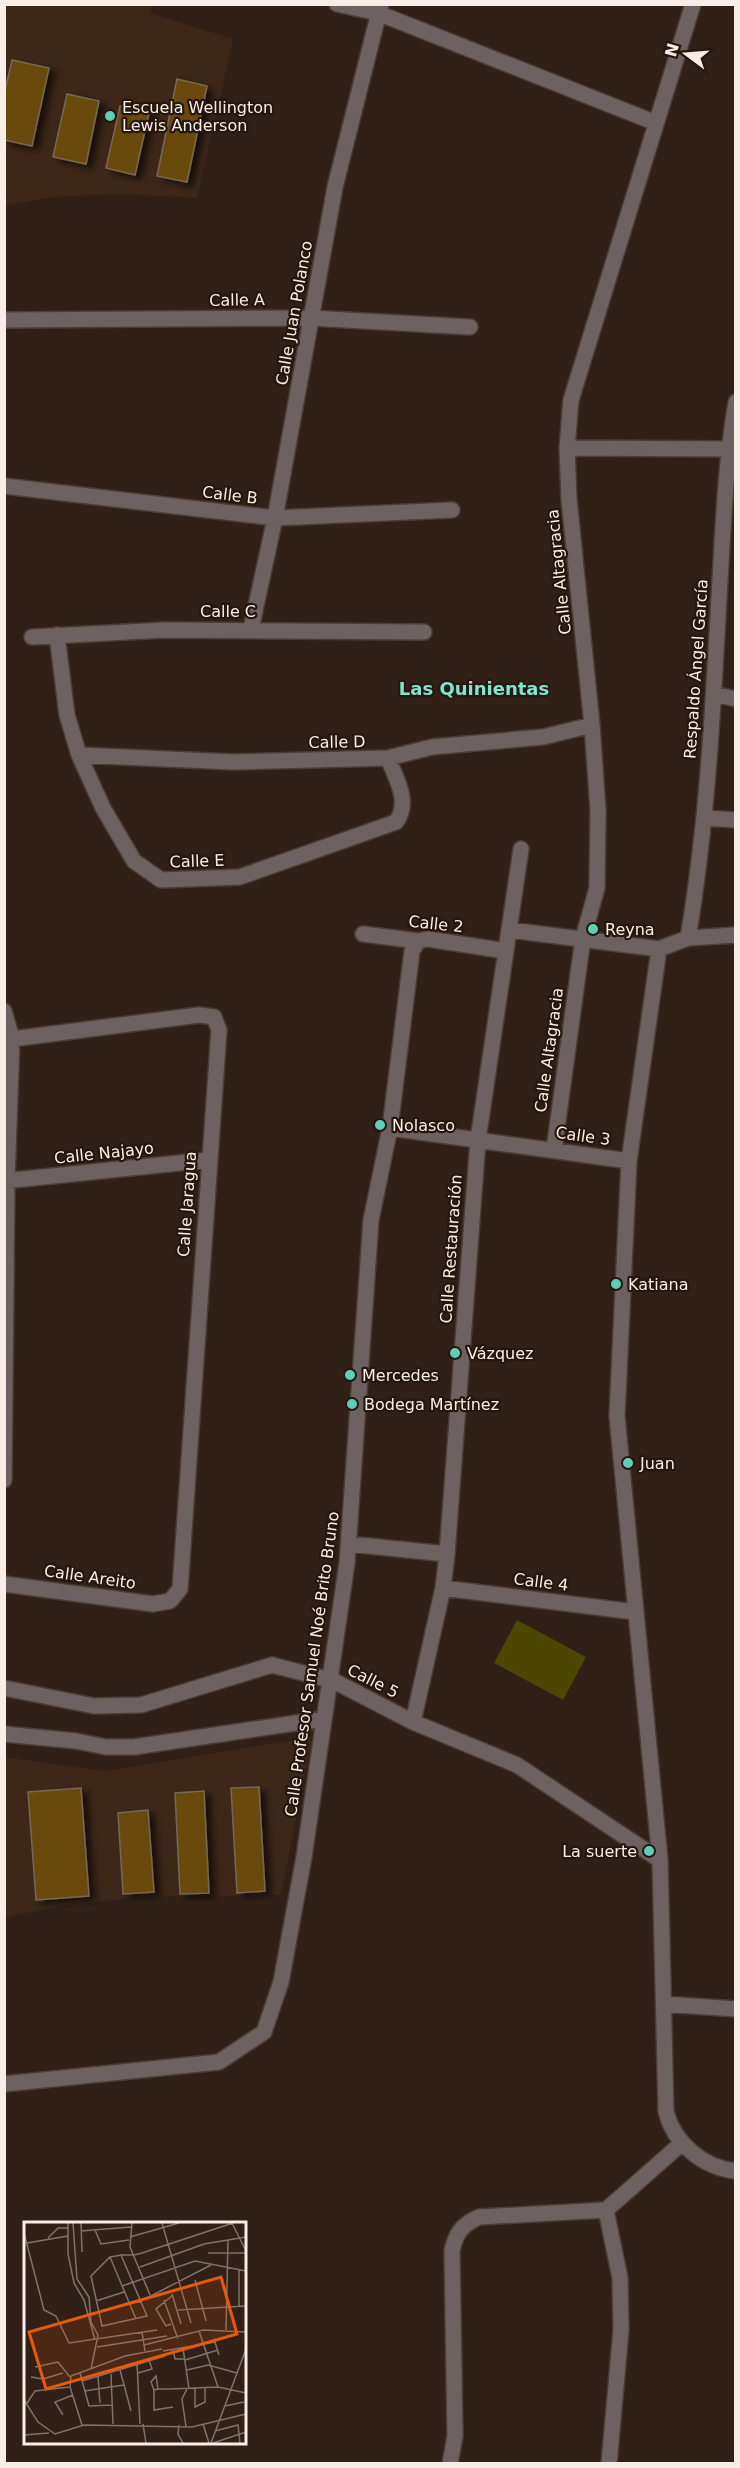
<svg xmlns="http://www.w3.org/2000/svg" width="740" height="2468" font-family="'DejaVu Sans',sans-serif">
  <defs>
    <filter id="shadow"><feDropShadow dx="6" dy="4" stdDeviation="3" flood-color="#0009"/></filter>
  </defs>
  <rect width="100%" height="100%" fill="#302017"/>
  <path fill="#3c2719" d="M5 5H152L150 13 233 39 197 198 119 194 52 197 5 206Z
    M312 1737 281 1895 140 1897 65 1906 5 1917 4 1757 105 1771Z"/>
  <path fill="#4d4600" d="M517 1620 586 1657 563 1700 494 1663Z"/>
  <path fill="#6b4a07" stroke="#746857" stroke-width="1.5" filter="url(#shadow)" d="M12 60 49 68 32 146 4 140V95Z
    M177 79 207 86 187 182 157 176Z
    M67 94 99 101 86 164 53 157Z
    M120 106 149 113 135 175 106 168Z
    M259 1787 265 1891 237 1893 231 1788Z
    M81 1788 89 1896 36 1900 28 1792Z
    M204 1791 209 1893 180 1894 175 1793Z
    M148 1810 154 1892 123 1894 118 1813Z"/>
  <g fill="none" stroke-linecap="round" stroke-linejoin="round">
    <g stroke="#4c3d34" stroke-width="18">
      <path id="street" d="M337 4 378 13 656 123
        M4 320 311 318 470 327
        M567 448 736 449
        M4 486 275 518 452 510
        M251 629 275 518 335 187 381 4
        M57 635 67 715 79 755 103 808 134 861 161 880 240 877 396 822C411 802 396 779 388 758
        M32 637 165 630 424 632
        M714 694 736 699
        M79 755 233 762 388 758 432 747 543 737 592 725
        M704 818 736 820
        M510 930 659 949 688 938 736 935
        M363 934 418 941 428 939 506 951
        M688 938C707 825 713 711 719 597 723 532 725 466 736 402
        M659 949 629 1161 617 1416 660 1860 666 2111C673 2142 703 2168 736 2171
        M4 1011 12 1039 7 1181 4 1480
        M4 1040 199 1015 214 1017 219 1030 180 1589 170 1601 153 1604 4 1584
        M390 1128 629 1161
        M554 1150 583 938 597 888 598 810 592 725 569 499 567 448 571 400 693 4
        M4 1181 208 1160
        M349 1544 447 1554
        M443 1588 635 1612
        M4 1688 94 1706 141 1705 272 1665 334 1681 413 1722 517 1765 660 1860
        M413 1722 443 1588 447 1554 478 1140 521 849
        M4 1734 76 1741 106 1747H134L323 1719
        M664 2004 736 2009
        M4 2084 219 2062 264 2032 281 1982 304 1857 347 1563 371 1220 390 1128 412 951 418 941
        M606 2210 620 2278 621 2330 609 2464
        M450 2464 455 2436 452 2251C456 2232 462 2225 479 2217L606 2210 682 2143"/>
    </g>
    <use href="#street" stroke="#6d6261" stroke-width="15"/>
  </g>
  <g fill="#5dceb8" stroke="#26170e" stroke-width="2">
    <circle cx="110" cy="116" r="6"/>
    <circle cx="593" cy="929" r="6"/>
    <circle cx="380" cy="1125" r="6"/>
    <circle cx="616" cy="1284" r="6"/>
    <circle cx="455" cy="1353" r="6"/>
    <circle cx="350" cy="1375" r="6"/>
    <circle cx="352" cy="1404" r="6"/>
    <circle cx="628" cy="1463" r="6"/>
    <circle cx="649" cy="1851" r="6"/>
  </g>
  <g text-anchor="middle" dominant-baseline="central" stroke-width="4.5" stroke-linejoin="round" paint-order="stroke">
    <g font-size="16" fill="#f9eee7" stroke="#26170e" text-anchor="start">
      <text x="122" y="107">Escuela Wellington<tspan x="122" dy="18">Lewis Anderson</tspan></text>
      <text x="605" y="929">Reyna</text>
      <text x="392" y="1125">Nolasco</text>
      <text x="628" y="1284">Katiana</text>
      <text x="467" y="1353">Vázquez</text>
      <text x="362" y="1375">Mercedes</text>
      <text x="364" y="1404">Bodega Martínez</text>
      <text x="640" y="1463">Juan</text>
      <text x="637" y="1851" text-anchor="end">La suerte</text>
    </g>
    <g font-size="16" fill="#f9eee7" stroke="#26170e">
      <text transform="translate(237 300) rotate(-1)">Calle A</text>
      <text transform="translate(294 313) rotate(-80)">Calle Juan Polanco</text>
      <text transform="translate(230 495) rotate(7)">Calle B</text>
      <text transform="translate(559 572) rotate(-96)">Calle Altagracia</text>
      <text x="228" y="611">Calle C</text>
      <text transform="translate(696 669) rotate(-86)">Respaldo Ángel García</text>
      <text transform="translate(337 742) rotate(-1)">Calle D</text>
      <text transform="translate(197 861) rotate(-2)">Calle E</text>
      <text transform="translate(436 924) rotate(6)">Calle 2</text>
      <text transform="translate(549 1050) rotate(-82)">Calle Altagracia</text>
      <text transform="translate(583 1136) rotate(8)">Calle 3</text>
      <text transform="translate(104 1153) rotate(-6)">Calle Najayo</text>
      <text transform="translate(187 1204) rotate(-86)">Calle Jaragua</text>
      <text transform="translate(451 1249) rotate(-86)">Calle Restauración</text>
      <text transform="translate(90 1577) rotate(8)">Calle Areito</text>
      <text transform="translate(541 1582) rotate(7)">Calle 4</text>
      <text transform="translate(312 1664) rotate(-82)">Calle Profesor Samuel Noé Brito Bruno</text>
      <text transform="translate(373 1681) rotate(27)">Calle 5</text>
    </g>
    <g font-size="18" font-weight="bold" fill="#80e4d0" stroke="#26170e">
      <text x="474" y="688">Las Quinientas</text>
    </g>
  </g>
  <g transform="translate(24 2222)">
    <rect width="222" height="222" fill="#302017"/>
    <path fill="none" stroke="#80726a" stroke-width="1.5" d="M44 1V32L50 61 60 78 71 118M49 1 53 57 65 75 67 100 74 113 67 147M57 1 58 30M108 1 106 25 126 73M138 1 167 101M208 1 222 29M71 8 77 22 105 18M57 9 107 5M0 11 20 88 32 94 45 121 133 108M106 15 155 1M24 16 34 6H44M3 21 44 14M184 31H222M97 33 123 94 78 104 67 54 86 35 92 34 97 33H110L118 31 209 1M86 35 112 97M116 45 180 22 222 15M171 58 182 99M98 64 171 39 222 49M148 72 157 102M140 78 154 117M72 79 100 70M215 84V48M154 88 222 84M75 90 117 79 187 43M147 102 142 104 132 87 149 73M202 108 204 18M175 109 194 165M118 110 121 129M120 123 179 108 222 110M73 125 143 114M159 126 165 167M149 128 151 137H160M139 129 191 120 195 133M161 138 194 128M113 141 116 202M11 145 34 140 46 155M96 148 107 189M163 148 184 143 213 151M56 151 65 184 88 183M114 151 128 147 125 138M87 152 89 202M7 155 19 157 39 151M74 155 76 181M58 159 141 134M171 166V186M134 167 132 154 127 160 130 168 134 167H146L171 166 194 165 222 171M130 168V188L149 185M60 169 100 163M0 178 14 200 31 212 60 203 168 205 222 192M3 181 11 169 45 165M201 184 220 180M171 185 181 180V166M39 193 31 180 49 173M119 202 122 221M179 202 185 221M58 203 46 165 47 154 101 134 138 127M155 203 154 212 159 221M162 205 158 177 163 167M191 209 214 203 216 221M0 213 25 211M187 221 222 127M189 221 222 210"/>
    <path fill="#e8590c" fill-opacity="0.15" stroke="#e8590c" stroke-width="3" d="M197 55 213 112 22 167 5 110Z"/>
    <rect width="222" height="222" fill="none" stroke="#f9eee7" stroke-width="3"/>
  </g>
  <rect width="740" height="2468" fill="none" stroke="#f9eee7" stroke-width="12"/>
  <g transform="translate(686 54) rotate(286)" stroke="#26170e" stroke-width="4.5" paint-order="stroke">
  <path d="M0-4.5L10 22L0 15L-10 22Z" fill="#f9eee7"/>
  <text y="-9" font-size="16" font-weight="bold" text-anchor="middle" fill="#f9eee7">N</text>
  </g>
</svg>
